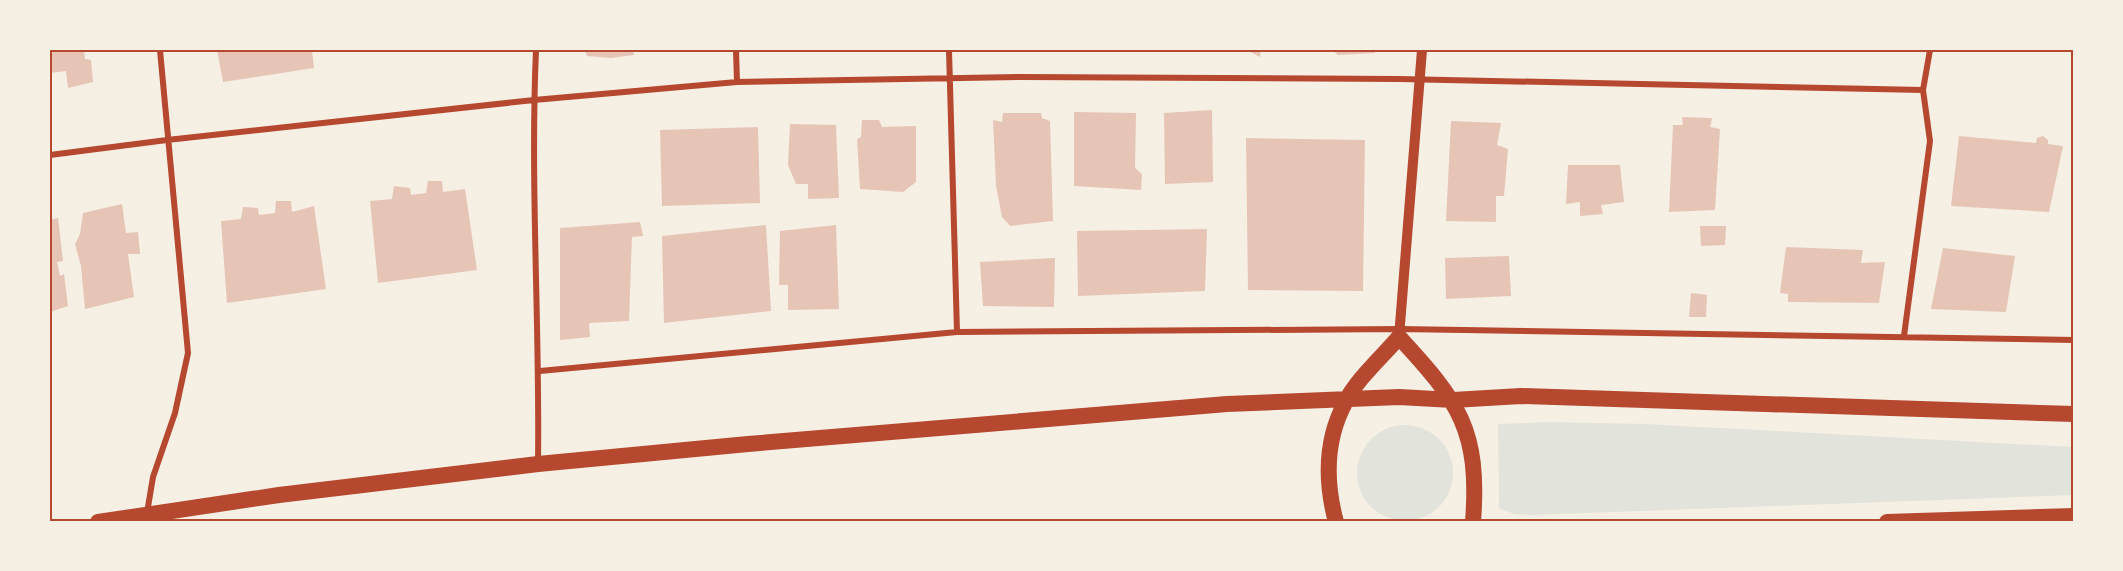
<svg xmlns="http://www.w3.org/2000/svg" width="2123" height="571" font-family="Helvetica,sans-serif">
  <rect width="100%" height="100%" fill="#f6efe4"/>
  <path fill="#e2e4dc" d="M1548 422 1646 424 2073 447V495L1533 515 1514 514 1499 508 1498 424Z
    M1357 473a48 48 0 1 1 96 0a48 48 0 1 1-96 0Z"/>
  <path fill="#e6c5b7" d="M50 50H84L85 59 91 60 93 82 68 88 66 71 50 73Z
    M217 50H312L314 68 223 82Z
    M585 50H633L634 55 611 58 587 56Z
    M1247 50H1261L1260 57Z
    M1332 50H1375V53L1338 55Z
    M1212 110 1213 182 1165 184 1164 113Z
    M1074 112 1136 113 1135 168 1142 174 1141 190 1074 186Z
    M1003 113H1041L1042 118 1050 121 1053 221 1010 226 1002 217 996 186 993 120 1002 122Z
    M1682 117 1712 118 1710 127 1720 129 1715 210 1669 212 1673 125H1683Z
    M862 120H879L882 127 916 126V182L903 192 860 189 857 139 861 137Z
    M1451 121 1501 123 1497 145 1508 149 1504 196H1496V222L1446 221Z
    M790 124 836 125 839 198 808 199V184H796L788 165Z
    M758 127 760 203 662 206 660 130Z
    M1959 136 2036 143 2037 138 2043 136 2048 140V144L2063 146 2049 212 1951 206Z
    M1246 138 1365 140 1363 291 1248 290Z
    M1568 165H1620L1624 202 1601 205 1603 214 1580 216V202L1566 204Z
    M428 181H442L443 192 465 189 477 270 378 283 370 201 392 199 394 186 410 188 411 195 426 193Z
    M276 201H291L292 212 314 206 326 289 227 303 221 221 241 219 243 207 258 208 259 215 275 213Z
    M122 204 126 233 138 232 140 254H128L134 297 85 309 81 266 75 244 80 234 83 213Z
    M58 218 63 261 57 262 60 276 64 274 68 306 50 312V220Z
    M640 222 643 236 632 237 629 321 589 323 590 337 560 340V228Z
    M766 225 771 311 664 323 662 236Z
    M836 225 839 309 788 310V285H779L780 231Z
    M1700 226H1726L1725 245 1701 246Z
    M1207 229 1205 291 1078 296 1077 231Z
    M1786 247 1863 250 1861 263 1885 262 1879 303 1788 302V294L1780 293Z
    M1943 248 2015 256 2006 312 1931 309Z
    M1509 256 1511 296 1446 299 1445 258Z
    M1055 258 1054 307 983 306 980 262Z
    M1691 293 1707 295 1706 317H1689Z"/>
  <g fill="none" stroke-linecap="round" stroke-linejoin="round">
    <path stroke="#b5482f" stroke-width="6" d="M536 50C530 187 540 325 538 463
      M736 50 737 82
      M949 50 957 332
      M50 155 167 140 534 100 737 82 1021 77 1399 79 1923 90
      M1904 336 1930 141 1923 90 1930 50
      M540 371 957 332 1400 329 2074 340
      M147 513 153 477 175 413 188 353 160 50"/>
    <path stroke="#b5482f" stroke-width="10" d="M1399 337 1422 50"/>
    <path stroke="#b5482f" stroke-width="16" d="M98 522 279 495 538 464 748 444 1227 404 1399 397 1453 400 1521 396 2074 414
      M1336 522C1325 481 1325 439 1346 401 1357 379 1383 356 1399 337 1459 402 1480 430 1473 522
      M1887 522 2074 516"/>
  </g>
  <rect width="2123" height="571" fill="none" stroke="#f6efe4" stroke-width="102"/>
  <rect x="51" y="51" width="2021" height="469" fill="none" stroke="#b5482f" stroke-width="2"/>
</svg>
